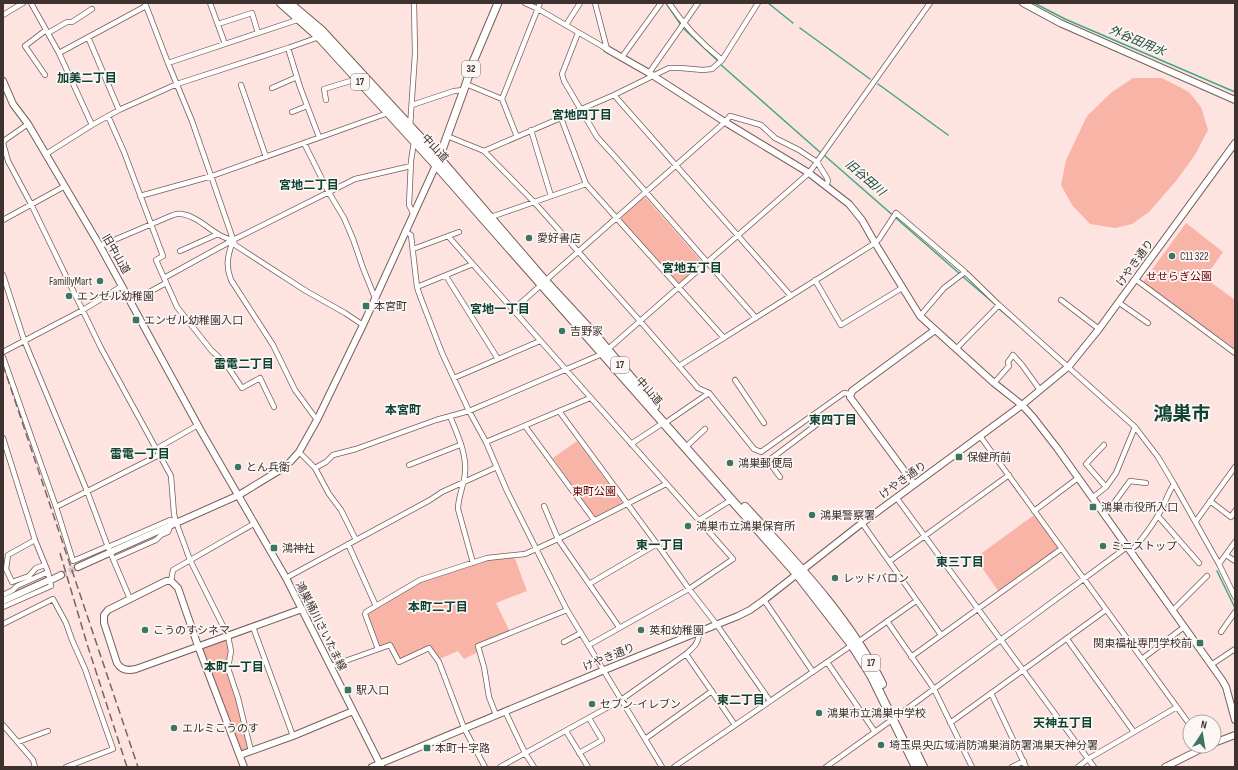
<svg xmlns="http://www.w3.org/2000/svg" width="1238" height="770" font-family="'Sofia Sans Condensed','Noto Sans JP',sans-serif">
  <rect width="100%" height="100%" fill="#fde4e0"/>
  <path fill="#f9b4a8" d="M1133 78H1162L1189 92 1201 107 1208 130 1195 155 1176 181 1149 212 1132 224 1115 228 1090 224 1072 205 1061 185 1066 160 1087 116 1112 92Z
    M644 197 646 198 702 262V264L679 285 621 220V218Z
    M1186 223 1223 252 1205 278 1235 300V349L1143 282Z
    M577 441 622 502 621 506 596 517 593 516 553 458Z
    M1034 515 1058 546 1057 549 999 592 975 558Z
    M514 556 527 591 496 603 510 632 476 647 478 652 464 659 458 651 437 660 429 648 399 662 390 645 378 649 366 612 420 580 487 558Z
    M228 636 231 651 228 668 251 751 240 755 198 646Z"/>
  <g fill="none" stroke-linecap="round" stroke-linejoin="round">
    <path stroke="#43a886" stroke-width="1.5" d="M666 3 681 25
      M768 3 793 23
      M1034 3 1065 19 1235 92
      M683 28 718 61
      M800 28 870 79
      M720 64 821 153
      M878 84 948 135
      M824 155 960 274
      M962 276 996 305
      M998 308 1018 325
      M1217 571 1235 608"/>
    <path stroke="#d7c0bd" stroke-width="6" stroke-dasharray="6 3" stroke-linecap="butt" d="M61 575 78 567"/>
    <g stroke="#785e5a" stroke-width="6">
      <path id="street" d="M31 3 59 53 92 125
        M145 3 168 63 192 121 235 245 306 291 345 313 363 325
        M210 3 225 44
        M525 3 538 9 607 49
        M595 3 607 49
        M669 3C684 26 701 43 722 60
        M3 15 23 3
        M218 24 252 13 258 33
        M566 25 580 3
        M48 33 67 22H72L92 9
        M578 33 562 74 564 81 597 137 617 159 756 318
        M88 37 119 110
        M288 48 300 87 319 137
        M59 53 146 6
        M622 57 661 3
        M168 63 300 19
        M649 73 698 3
        M45 75 25 46 46 30
        M466 84 502 99
        M241 85 266 157
        M272 88 297 77
        M614 95 791 296
        M326 100 324 89 357 79
        M412 105 454 91 464 90
        M292 112 307 106
        M108 116 124 152 163 256 156 260 177 307 211 350 226 364 242 388 260 378 274 407
        M561 118 586 184 724 338
        M28 124 5 140 3 143 8 161 31 204 101 348 171 476 174 514 176 522 190 560 228 636 231 651 228 668 238 698 251 751
        M410 127 415 54 414 3
        M531 130 551 196
        M447 136 484 151 534 202 640 321 698 388 709 393 754 449 761 452 844 393 850 394
        M517 137 502 99 540 3
        M304 143 328 191 344 218 353 239 363 268 375 298
        M484 151 614 95 669 68H681L703 70 712 69 722 60 758 3
        M46 154 92 125 119 110 177 84 288 48 319 37
        M140 196 212 176 388 113
        M413 213 409 205 411 161 414 142
        M491 217 586 184
        M3 220 65 186
        M405 231 411 235 417 287 420 296 442 353 469 411 486 442 507 491 567 610 662 767
        M448 236 733 559 689 589 589 645
        M233 240C228 255 225 265 231 280L273 345 295 390 317 420
        M100 246 173 215C176 214 179 213 182 214 201 217 214 237 233 240
        M413 249 459 232
        M180 251 218 234
        M3 275 24 340 87 491 108 547 130 599
        M446 276 498 359
        M164 278 233 240 355 179 411 166
        M1135 279 1235 353
        M815 280 841 325 902 288
        M545 281 725 122 730 116 761 125 775 138 799 150 817 162 827 178 828 181 826 186
        M417 287 473 264
        M1061 300 1099 329
        M131 302 166 283
        M1118 302 1148 323
        M513 310 541 285
        M920 316 944 288 965 272 999 305 1135 427 1158 457 1174 484 1219 564 1235 597
        M956 349 999 305
        M607 350 809 173 930 3
        M3 352 83 310 122 286
        M3 357 56 507
        M679 366 875 243 879 239 896 213 965 272
        M454 378 540 341
        M735 380 764 423
        M994 383 1009 366 1008 362 1013 355 1022 365 1040 390
        M559 411 657 544 689 589 717 625 770 701
        M450 416C457 434 467 454 465 473 464 485 458 497 458 509L473 563
        M668 421 709 393
        M525 426 594 520
        M980 436 1190 725
        M3 438 35 540 48 572 51 586 3 607
        M486 442 590 398
        M631 444 663 423
        M689 444 705 429
        M1104 445 1086 464 1106 487
        M156 449 198 425
        M299 452 315 468 329 494 341 510 356 540
        M409 465 460 445
        M315 468 326 462 333 455 356 449 436 420 469 411 602 354
        M780 477 768 461 824 419
        M896 497 1094 767
        M1092 498 1106 487 1116 473 1135 427
        M1210 501 1231 517 1235 511
        M544 506 558 539 619 627
        M1034 511 1078 478
        M1104 515 1108 511 1130 481 1146 483
        M1158 516 1199 563
        M699 520 731 500
        M1196 521 1235 467
        M862 523 941 635
        M35 540 8 555 6 569 12 582 29 576 36 568 45 565
        M348 544 376 606
        M108 546 73 561 56 507 159 455
        M108 547 170 520 176 522
        M1131 552C1143 538 1155 523 1163 506 1167 498 1169 491 1174 484
        M1226 555 1235 561
        M113 559 156 540 161 535 168 532 171 524
        M890 561 1009 475
        M1219 564 1235 542
        M286 578 430 500 442 492 497 467
        M171 581 173 570 255 523
        M589 584 657 544
        M3 595 13 590 17 586 48 572
        M764 600 813 672
        M1172 611 1207 576
        M887 621 934 689 972 767
        M3 624 53 599 66 623 72 640 85 669 113 749 66 767
        M253 627 293 736
        M1221 632 1235 612
        M1067 639 1134 732
        M564 642 581 633
        M858 642 916 601
        M378 649 365 614 366 612 376 606 420 580 487 558 525 554 558 539 666 484
        M686 654 735 725
        M911 657 1061 549
        M1142 659 1184 627
        M827 662 875 732
        M1211 665 1235 649
        M331 666 390 645 399 662 429 648 439 662 464 728 485 767
        M991 693 1026 767
        M505 711 525 753 534 767
        M496 715 489 697 484 667 478 646 567 610
        M897 715 904 711 1127 547
        M950 723 1106 610
        M3 725 33 760 35 767
        M566 731 588 767
        M645 739 712 691
        M18 742 48 731
        M579 753 602 740 589 718
        M500 767 621 700 686 654C694 647 699 643 699 632
        M674 767 852 645
        M826 767 893 719
        M1012 767 1024 761
        M1078 767 1088 759 1177 707"/>
    </g>
    <g stroke="#785e5a" stroke-width="8">
      <path id="secondary" d="M1023 3 1060 23 1235 100
        M607 49 649 73 725 122 809 173 849 204 862 220 875 243 920 316 994 383 1022 405 1033 417 1057 448 1222 680 1226 687 1235 720
        M3 81 13 104 28 124 100 246 201 431 286 578 381 766
        M914 484 850 397 852 391 935 330
        M113 551 239 495 280 470 290 462 299 452 317 420 363 325 436 165
        M78 567 109 553
        M53 579 61 575
        M3 601 47 581
        M1214 743 1235 735
        M240 755 293 736 353 711
        M244 767 198 646 178 588 171 581H166L108 610 104 615V623L117 663C121 670 128 671 136 669L302 609
        M372 767 602 671 738 616 750 610 764 600 862 523 1022 405 1069 366 1099 329 1235 143
        M1165 767 1207 746"/>
    </g>
    <g stroke="#785e5a" stroke-width="9">
      <path id="primary" d="M438 161 466 84 473 62 498 3"/>
    </g>
    <g stroke="#785e5a" stroke-width="10">
      <path id="highway" d="M281 3 319 37 436 165 797 574 852 645 871 675 916 767
        M289 3 321 30 439 158 545 281 595 335 655 406
        M745 507C795 562 848 616 882 684
        M912 744 923 767"/>
    </g>
    <use href="#street" stroke="#fff" stroke-width="4.5"/>
    <use href="#secondary" stroke="#fff" stroke-width="6"/>
    <use href="#primary" stroke="#fff" stroke-width="7"/>
    <use href="#highway" stroke="#fff" stroke-width="8"/>
    <path stroke="#756664" stroke-width="1.5" stroke-dasharray="8 4" stroke-linecap="butt" d="M3 365 138 767
      M60 553 88 647 127 767"/>
  </g>
  <g fill="#3a7661" stroke="#fcf6f5" stroke-width="1.5">
    <circle cx="529" cy="238" r="4"/>
    <circle cx="1172" cy="256" r="4"/>
    <circle cx="100" cy="281" r="4"/>
    <circle cx="69" cy="296" r="4"/>
    <rect x="362" y="302" width="8" height="8" rx="2"/>
    <rect x="132" y="316" width="8" height="8" rx="2"/>
    <circle cx="562" cy="331" r="4"/>
    <rect x="955" y="453" width="8" height="8" rx="2"/>
    <circle cx="730" cy="463" r="4"/>
    <circle cx="238" cy="467" r="4"/>
    <rect x="1089" y="503" width="8" height="8" rx="2"/>
    <circle cx="812" cy="515" r="4"/>
    <circle cx="688" cy="526" r="4"/>
    <circle cx="1103" cy="546" r="4"/>
    <rect x="270" y="544" width="8" height="8" rx="2"/>
    <circle cx="835" cy="578" r="4"/>
    <circle cx="145" cy="630" r="4"/>
    <circle cx="641" cy="630" r="4"/>
    <rect x="1196" y="639" width="8" height="8" rx="2"/>
    <rect x="344" y="686" width="8" height="8" rx="2"/>
    <circle cx="592" cy="704" r="4"/>
    <circle cx="819" cy="713" r="4"/>
    <circle cx="174" cy="728" r="4"/>
    <circle cx="881" cy="745" r="4"/>
    <rect x="423" y="744" width="8" height="8" rx="2"/>
  </g>
  <g text-anchor="middle" dominant-baseline="central" stroke-width="3.5" stroke-linejoin="round" paint-order="stroke">
    <g fill="#fcf6f5" stroke="#766d6b" stroke-width="1">
      <rect x="462" y="61" width="18" height="16" rx="3"/>
      <rect x="351" y="74" width="18" height="16" rx="3"/>
      <rect x="611" y="357" width="18" height="16" rx="3"/>
      <rect x="862" y="655" width="18" height="16" rx="3"/>
    </g>
    <g font-size="10" font-weight="bold" fill="#3d3230">
      <text x="471" y="69">32</text>
      <text x="360" y="82">17</text>
      <text x="620" y="365">17</text>
      <text x="871" y="663">17</text>
    </g>
    <g font-size="11" fill="#3d3230" stroke="#fcf6f5">
      <text transform="translate(435 148) rotate(47)">中山道</text>
      <text transform="translate(116 254) rotate(60)">旧中山道</text>
      <text transform="translate(1135 263) rotate(-54)">けやき通り</text>
      <text transform="translate(649 391) rotate(48)">中山道</text>
      <text transform="translate(903 480) rotate(-36)">けやき通り</text>
      <text transform="translate(321 626) rotate(63)">鴻巣桶川さいたま線</text>
      <text transform="translate(609 657) rotate(-22)">けやき通り</text>
    </g>
    <g font-size="11" fill="#3d3230" stroke="#fcf6f5" text-anchor="start">
      <text x="537" y="238">愛好書店</text>
      <text x="1180" y="256">C11 322</text>
      <text x="92" y="281" text-anchor="end">FamillyMart</text>
      <text x="77" y="296">エンゼル幼稚園</text>
      <text x="374" y="306">本宮町</text>
      <text x="144" y="320">エンゼル幼稚園入口</text>
      <text x="570" y="331">吉野家</text>
      <text x="967" y="457">保健所前</text>
      <text x="738" y="463">鴻巣郵便局</text>
      <text x="246" y="467">とん兵衛</text>
      <text x="1101" y="507">鴻巣市役所入口</text>
      <text x="820" y="515">鴻巣警察署</text>
      <text x="696" y="526">鴻巣市立鴻巣保育所</text>
      <text x="1111" y="546">ミニストップ</text>
      <text x="282" y="548">鴻神社</text>
      <text x="843" y="578">レッドバロン</text>
      <text x="153" y="630">こうのすシネマ</text>
      <text x="649" y="630">英和幼稚園</text>
      <text x="1192" y="643" text-anchor="end">関東福祉専門学校前</text>
      <text x="356" y="690">駅入口</text>
      <text x="600" y="704">セブン-イレブン</text>
      <text x="827" y="713">鴻巣市立鴻巣中学校</text>
      <text x="182" y="728">エルミこうのす</text>
      <text x="889" y="745">埼玉県央広域消防鴻巣消防署鴻巣天神分署</text>
      <text x="435" y="748">本町十字路</text>
    </g>
    <g font-size="11" fill="#6b0000" stroke="#fcf6f5">
      <text x="1179" y="276">せせらぎ公園</text>
      <text x="594" y="491">東町公園</text>
    </g>
    <g font-size="12" font-style="italic" fill="#204b3c" stroke="#fcf6f5">
      <text transform="translate(1137 41) rotate(23)">外谷田用水</text>
      <text transform="translate(865 178) rotate(41)">旧谷田川</text>
    </g>
    <g font-size="12" font-weight="bold" fill="#114333" stroke="#fcf6f5">
      <text x="87" y="78">加美二丁目</text>
      <text x="582" y="115">宮地四丁目</text>
      <text x="309" y="185">宮地二丁目</text>
      <text x="692" y="268">宮地五丁目</text>
      <text x="500" y="309">宮地一丁目</text>
      <text x="244" y="364">雷電二丁目</text>
      <text x="403" y="410">本宮町</text>
      <text x="833" y="420">東四丁目</text>
      <text x="140" y="454">雷電一丁目</text>
      <text x="660" y="545">東一丁目</text>
      <text x="960" y="562">東三丁目</text>
      <text x="438" y="607">本町二丁目</text>
      <text x="234" y="667">本町一丁目</text>
      <text x="741" y="700">東二丁目</text>
      <text x="1063" y="723">天神五丁目</text>
    </g>
    <g font-size="19" font-weight="bold" fill="#114333" stroke="#fcf6f5">
      <text x="1182" y="414">鴻巣市</text>
    </g>
  </g>
  <rect width="1238" height="770" fill="none" stroke="#3d3230" stroke-width="8"/>
  <g transform="translate(1202 734) rotate(12)"><circle r="19" fill="#fcf6f5" stroke="#b0a8a6"/>
  <path d="M0-3L7 15L0 10L-7 15Z" fill="#3a7661"/>
  <text y="-6" font-size="11" font-weight="bold" text-anchor="middle" fill="#3d3230">N</text>
  </g>
</svg>
